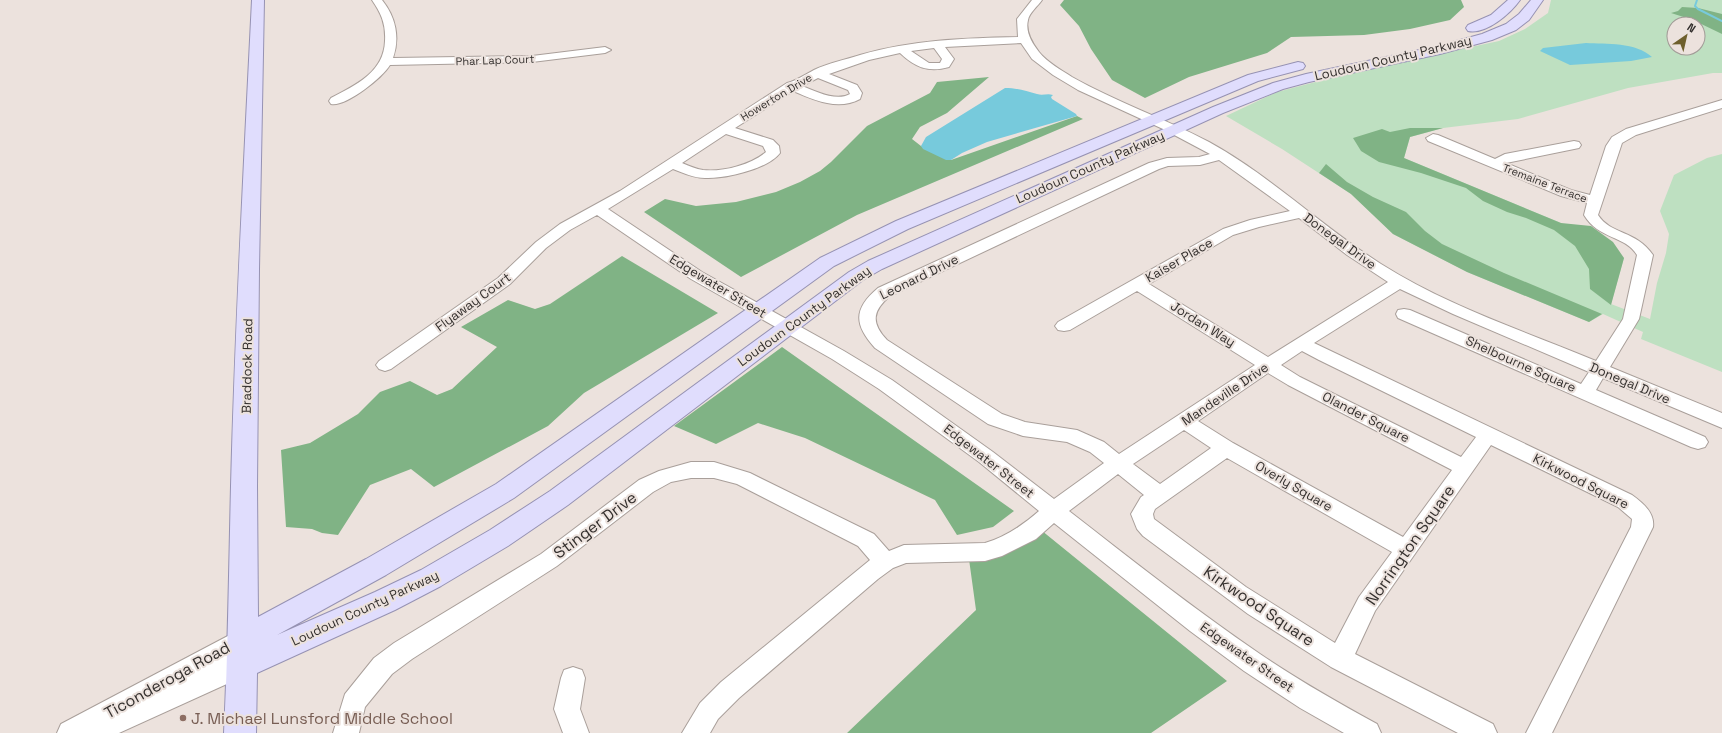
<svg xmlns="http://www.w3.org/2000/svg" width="1722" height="733" font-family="'Space Grotesk',sans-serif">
  <rect width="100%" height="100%" fill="#ece2dd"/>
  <path fill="#bee0c1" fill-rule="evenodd" d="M1551 0H1722V73H1713L1628 88 1518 119 1443 128 1410 137 1404 158 1561 223 1624 258 1611 304 1650 319 1657 283 1666 253 1669 234 1660 211 1674 175 1707 158 1722 154V372L1641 339 1643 332 1603 314 1589 322 1467 272 1393 234 1351 194 1282 149 1226 116 1277 92 1354 72 1499 41 1525 29 1548 13ZM1674 24H1698V48H1674Z"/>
  <path fill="#80b385" d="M1064 0H1461L1464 7 1450 20 1410 29 1364 35 1291 37 1267 53 1189 77 1145 98 1112 80 1091 49 1079 26 1060 5Z
    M1682 7 1698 8 1722 14V34L1693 20 1671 13 1678 11Z
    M989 77 947 113 920 127 912 139 921 146 951 160 1077 116 1083 119 857 215 741 277 644 212 665 199 696 206 736 202 776 192 800 182 820 171 831 162 867 126 930 93 937 82Z
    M1410 128H1443L1410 137 1404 158 1561 223 1591 226 1613 242 1624 258 1611 305 1590 289 1589 269 1575 246 1554 230 1526 218 1507 212 1483 201 1466 188 1421 173 1379 162 1361 151 1353 138 1382 129 1390 132Z
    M1326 164 1347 182 1373 197 1406 212 1425 231 1442 244 1504 273 1602 314 1589 322 1467 272 1393 234 1351 194 1319 173Z
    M622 256 718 313 584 393 548 426 434 487 411 469 370 485 338 535 322 533 312 529 286 527 281 450 310 443 358 414 380 392 410 381 437 395 452 389 497 347 461 327 508 300 535 309 550 304Z
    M782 347 1014 511 993 527 957 535 935 500 805 438 758 423 716 444 674 426Z
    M1036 526 1227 681 1151 733H847L976 610 968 552Z"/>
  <path fill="#77cadc" d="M1586 43C1606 44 1636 42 1652 57L1631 61 1570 65 1540 51 1543 48Z
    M1005 88C1017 88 1026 91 1037 94 1043 96 1047 93 1053 95L1051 97 1052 99 1076 114 1077 116 987 142 962 153 951 160H946L923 149 921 146 926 137Z"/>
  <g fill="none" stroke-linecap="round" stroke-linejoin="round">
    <path stroke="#77cadc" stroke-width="2" d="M1697 0 1695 6 1698 9 1722 21"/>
    <g stroke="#a99f9a" stroke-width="2">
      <path id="minor" d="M372 0H382C396 17 400 38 393 58L532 56 605 47 611 50 605 53 532 62 390 65C382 78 346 107 331 104L329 101 331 98C356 85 384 72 385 41 386 24 381 13 372 0Z
        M1032 0H1042C1038 6 1029 13 1028 20 1025 32 1032 43 1039 52 1047 62 1061 70 1072 77 1116 102 1164 118 1209 142 1271 176 1321 226 1381 264 1447 306 1524 331 1596 361L1623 319 1637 255C1625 235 1599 240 1584 215L1587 203 1561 196 1428 141 1426 138 1433 134 1438 135 1495 159 1505 154 1574 141 1579 142 1581 145 1579 148 1506 163 1571 190 1590 195 1606 146 1612 137 1626 129 1722 100V108L1636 135 1622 143 1598 215C1611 235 1636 230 1653 255L1639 319 1610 367 1722 413V428L1603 378 1596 390 1705 437 1708 442 1705 447 1698 449 1691 447 1398 318 1396 314 1398 310 1404 309 1410 310 1581 384 1589 372 1453 314 1400 289 1314 343 1632 495C1643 503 1655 513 1653 527L1552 733H1526L1631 527 1632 519 1618 507 1491 445 1375 611 1355 654 1493 724 1497 733H1458L1331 667 1248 614 1143 536 1137 529 1131 514 1141 497 1144 495 1118 474 1069 511C1132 560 1194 609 1260 654 1298 680 1337 702 1377 724L1381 733H1344L1300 708 1244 671 1190 631 1054 523 1036 539 1002 556 985 561 906 563 893 568 878 579 739 698 718 719 710 733H682L700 703 721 682 870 560 858 546 737 484 714 478H691L671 482 653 492 557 566 412 659 392 674 365 707 359 733H333L345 694 374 658 394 643 541 554 639 480 659 471 691 462H714L750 473 874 534 889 551 904 545 985 543C1006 537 1023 525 1039 511L979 462 879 389 832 359 691 279 597 215 570 230 546 248 510 284 391 369 385 371 379 369 376 365 379 361 498 278 536 242 560 224 620 191 787 83C796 81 806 74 814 70 828 63 845 60 860 55 911 40 965 38 1018 37L1017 19ZM1021 43 1032 59 1053 75 1078 90 1163 129 1210 154 1199 157 1167 158 1149 163 878 288C853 309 854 325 875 348L988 424 1023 436 1067 442 1090 452 1104 463 1054 499 993 452 892 380 844 351 702 272 608 209 673 169C683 173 694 178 705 178 725 179 768 169 780 153L779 146 773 140 735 128 793 91C814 100 838 111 860 99L862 93 857 85 829 74 869 60 900 53C915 67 928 73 949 67L954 59 945 47ZM934 48 942 59 940 63H929L911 51ZM818 78 848 90 850 94C836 102 815 91 802 86ZM726 134 763 146 766 152C751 165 722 172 703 170 696 169 689 166 682 163ZM1219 160 1290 211 1250 220 1223 229 1058 322 1055 326 1058 330 1064 331 1070 330 1137 291 1255 365 1119 454 1104 442 1077 430 1025 422 1002 414 887 340C871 323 872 311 890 296L1159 169 1168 166 1200 165ZM1299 218 1347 255 1388 282 1268 357 1149 284 1233 235 1259 227ZM1302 351 1319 360 1476 437 1461 457 1300 377 1281 365ZM1268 373 1288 385 1452 470 1403 537 1233 443 1198 421ZM1184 430 1211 448 1160 484 1133 464ZM1227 458 1392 552 1359 597 1335 643 1246 587 1154 519 1153 514 1155 509Z
        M243 628 251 632 255 639 251 646 227 660 242 654 251 657 254 665 251 673 119 733H57L61 724Z
        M573 667 582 670 585 678 580 709 589 733H563L554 709 561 678 564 670Z"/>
    </g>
    <g stroke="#9692b3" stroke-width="2">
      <path id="major" d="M252 0H264L259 269 257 486 258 617 366 559 496 484 820 258 896 221 1248 75 1298 62 1303 63 1305 66 1303 69 1258 81 908 229 834 266 514 498 386 575 277 635 375 592 421 570 490 530 550 491 849 272 868 261 1213 107 1273 83 1306 74 1438 46 1482 34 1506 24 1519 14 1531 0H1543L1529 20 1516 30 1492 40 1440 54 1309 82 1283 89 1223 113 882 269 863 280 568 505 508 546 441 586 395 610 257 673 256 733H224C228 651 229 569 231 486 235 324 244 162 252 0Z
        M1508 0H1520C1511 13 1486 35 1468 31L1466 28 1468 25 1491 15Z"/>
    </g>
    <use href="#minor" fill="#fff" fill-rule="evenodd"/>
    <use href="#major" fill="#e0ddfd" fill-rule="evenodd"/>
  </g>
  <circle fill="#8d6e63" stroke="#ece2dd" stroke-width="1.5" cx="183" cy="718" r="4"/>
  <g text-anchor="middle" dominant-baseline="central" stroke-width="4" stroke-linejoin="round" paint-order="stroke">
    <g font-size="11" fill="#34302e" stroke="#ece2dd">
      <text transform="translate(495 60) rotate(-2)">Phar Lap Court</text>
      <text transform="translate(776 97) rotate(-31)">Howerton Drive</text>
      <text transform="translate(1545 183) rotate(21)">Tremaine Terrace</text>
    </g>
    <g font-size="13" fill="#34302e" stroke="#ece2dd">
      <text transform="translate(1393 58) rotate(-13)">Loudoun County Parkway</text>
      <text transform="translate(1090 167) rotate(-24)">Loudoun County Parkway</text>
      <text transform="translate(1340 241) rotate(36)">Donegal Drive</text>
      <text transform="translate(1179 260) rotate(-30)">Kaiser Place</text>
      <text transform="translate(919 277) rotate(-26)">Leonard Drive</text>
      <text transform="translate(718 286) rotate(31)">Edgewater Street</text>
      <text transform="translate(473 302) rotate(-36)">Flyaway Court</text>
      <text transform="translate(804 316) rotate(-36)">Loudoun County Parkway</text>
      <text transform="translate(1203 324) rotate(32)">Jordan Way</text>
      <text transform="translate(1521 364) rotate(24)">Shelbourne Square</text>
      <text transform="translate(247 366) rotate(-89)">Braddock Road</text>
      <text transform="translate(1630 383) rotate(23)">Donegal Drive</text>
      <text transform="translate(1225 394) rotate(-34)">Mandeville Drive</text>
      <text transform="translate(1366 417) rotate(27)">Olander Square</text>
      <text transform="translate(989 461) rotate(38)">Edgewater Street</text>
      <text transform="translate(1581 481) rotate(27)">Kirkwood Square</text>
      <text transform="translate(1294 486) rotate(30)">Overly Square</text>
      <text transform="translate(365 608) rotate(-25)">Loudoun County Parkway</text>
      <text transform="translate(1247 657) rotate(35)">Edgewater Street</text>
    </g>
    <g font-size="16" fill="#34302e" stroke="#ece2dd">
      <text transform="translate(595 525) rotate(-37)">Stinger Drive</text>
      <text transform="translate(1410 545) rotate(-55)">Norrington Square</text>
      <text transform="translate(1259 606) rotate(34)">Kirkwood Square</text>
      <text transform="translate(167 680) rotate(-29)">Ticonderoga Road</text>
    </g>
    <g font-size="16" fill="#785e54" stroke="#ece2dd" text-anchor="start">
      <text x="191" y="718">J. Michael Lunsford Middle School</text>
    </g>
  </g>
  <g transform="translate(1686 36) rotate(34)"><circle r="19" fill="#ece2dd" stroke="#a29b97"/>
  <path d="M0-3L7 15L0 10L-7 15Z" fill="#6e5f2c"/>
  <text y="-6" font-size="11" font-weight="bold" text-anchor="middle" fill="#34302e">N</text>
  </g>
</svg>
